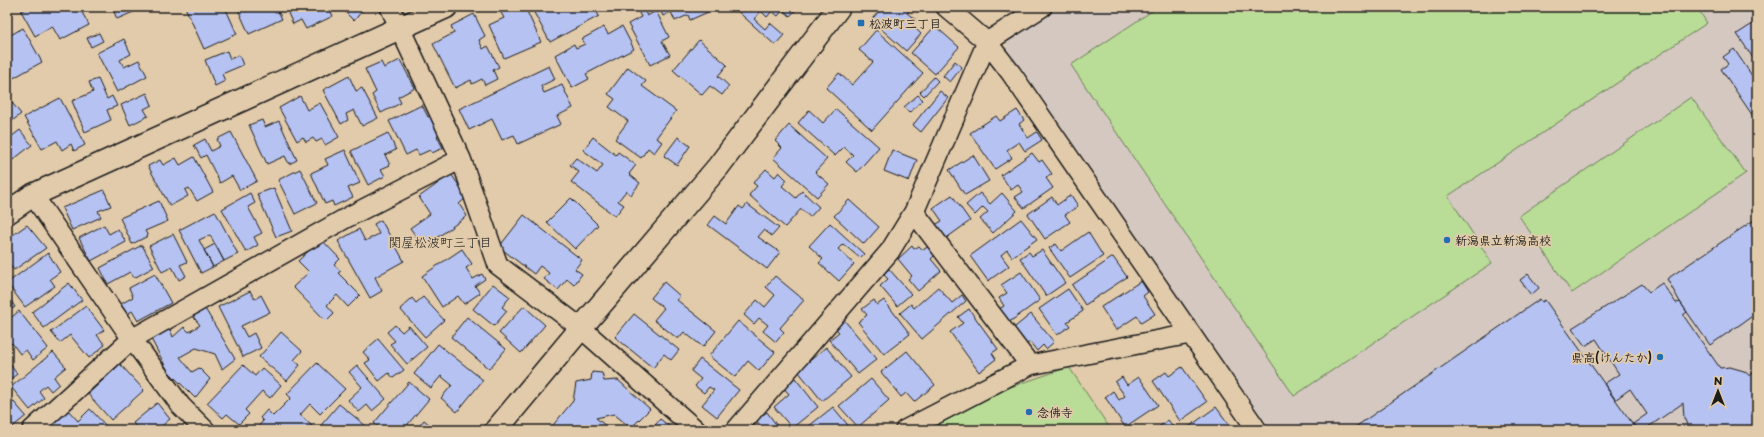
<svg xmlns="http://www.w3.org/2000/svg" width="1764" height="437" font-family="'Playpen Sans','Klee One',sans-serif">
  <rect width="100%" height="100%" fill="#e2cbab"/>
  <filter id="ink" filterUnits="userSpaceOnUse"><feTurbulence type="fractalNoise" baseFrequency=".025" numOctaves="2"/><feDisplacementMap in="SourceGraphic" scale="8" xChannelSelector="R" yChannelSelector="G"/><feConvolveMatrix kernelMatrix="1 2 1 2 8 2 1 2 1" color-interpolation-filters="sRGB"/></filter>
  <g filter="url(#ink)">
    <path fill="#d4c8c0" d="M1061 7H1757V430H1270L1006 50 1007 41Z"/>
    <path fill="#b9dc96" stroke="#6a7c59" d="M1158 7H1697L1707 23 1448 196 1492 263 1294 396 1071 65Z
      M1691 97 1746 173 1572 293 1519 216Z
      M1069 367 1111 430H926L990 394Z"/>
    <path fill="#b5c2f2" stroke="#1c1c1c" d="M29 7H79L89 25 60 40 52 26 35 36 21 11Z
      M112 7H145L117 19Z
      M185 7H225L237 34 204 49Z
      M237 7H276L282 19 249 34Z
      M285 7H301L302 9 305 7H328L333 16 306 29 301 20 293 24Z
      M349 7H365L354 21 345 12Z
      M509 7H525L541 42 504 58 489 25 504 18 500 11Z
      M531 7H594L599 16 550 42Z
      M636 7H643L647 16 656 11 669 37 662 41 670 55 650 65 628 24 641 17Z
      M659 7H705L708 12 690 20 688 15 675 21 671 12 663 16Z
      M733 7H790L795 11 790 16 783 10 778 16 772 11 767 17 761 11 754 19 765 29 770 23 784 35 775 45Z
      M883 7H913L907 13 916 20 912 25 921 34 906 51 871 20Z
      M982 7H992L986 12Z
      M1004 7H1016L1008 13Z
      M474 14 485 36 479 40 483 49 488 46 499 67 493 70 497 79 485 85 482 79 472 84 471 80 455 88 433 44 454 33 451 26Z
      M1757 21V60L1755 61 1737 34Z
      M622 26 634 49 586 74 589 79 572 88 555 55 574 44 576 48 585 44 582 39 604 27 608 34Z
      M935 26 959 47 935 74 911 53Z
      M23 28 42 62 8 81 7 37Z
      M876 30 923 73 872 130 826 88 839 73 852 85 873 62 859 50Z
      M99 33 103 41 91 47 87 38Z
      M124 39 131 54 120 60 124 67 139 60 147 76 117 92 97 53Z
      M699 40 727 65 718 76 729 86 722 95 710 86 702 95 673 70Z
      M1734 49 1757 83V122L1721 69 1728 64 1723 57Z
      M227 51 230 59 239 55 243 65 222 74 225 81 215 86 205 60Z
      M400 60 415 88 398 97 401 103 381 113 372 95 376 92 365 69 381 62 384 68Z
      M955 61 962 67 950 82 943 76Z
      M549 66 555 79 541 86 544 93 562 85 573 108 557 116 561 124 518 144 514 135 502 140 492 119 469 130 459 109Z
      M628 67 646 81 642 86 676 111 656 138 662 142 654 153 648 148 641 158 615 139 628 121 609 107 615 99 608 94Z
      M349 76 356 91 362 88 378 118 362 126 354 110 346 114 348 120 341 124 323 90Z
      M934 77 938 81 924 96 920 92Z
      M98 79 107 99 112 96 117 106 107 110 111 120 85 132 72 101 93 92 89 82Z
      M940 91 948 98 921 132 913 125Z
      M147 93 152 105 144 109 148 116 130 125 121 105Z
      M918 95 923 100 909 113 904 107Z
      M300 96 307 110 320 103 339 137 325 145 322 139 316 142 313 138 306 142 303 137 297 141 279 108Z
      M60 98 85 145 74 151 71 144 62 150 57 141 42 149 24 117Z
      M9 99 21 114 7 125V101Z
      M422 105 428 117 433 115 442 133 437 136 443 148 432 153 430 150 419 155 416 150 406 155 389 121Z
      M836 109 879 147 857 172 846 162 853 155 844 147 835 156 798 123 809 110 823 123Z
      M1017 110 1024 120 1019 124 1028 138 1037 132 1042 140 1025 151 1019 142 1007 150 1012 158 995 169 970 133 996 116 1000 121Z
      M262 120 265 127 279 121 297 160 289 164 285 156 267 164 249 125Z
      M789 125 827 159 815 172 829 184 817 197 773 158 782 148 775 141Z
      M20 130 32 145 9 163 7 161V132L11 137Z
      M231 132 257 181 240 190 232 176 220 183 206 155 201 158 194 145 205 139 211 151 220 146 217 139Z
      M388 133 396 150 385 155 390 165 381 169 385 176 368 185 351 151Z
      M593 137 616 155 618 152 636 165 629 174 640 183 631 195 626 191 618 201 624 205 615 216 571 182 579 172 570 165 576 158 597 173 603 165 583 150Z
      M678 137 690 146 677 165 664 156Z
      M345 150 360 183 348 188 353 197 334 206 332 201 325 204 311 173 328 165 325 159Z
      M892 150 917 160 909 181 884 171Z
      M1032 153 1039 162 1042 160 1052 174 1046 178 1053 188 1024 208 1015 197 1023 192 1018 185 1011 190 1001 175Z
      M973 155 989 181 965 195 949 170Z
      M194 157 213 192 197 201 189 188 185 190 188 196 170 206 148 166 160 160 163 165 176 158 180 165Z
      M300 169 317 203 295 214 278 180Z
      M766 169 775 177 779 172 787 180 782 186 796 198 802 191 819 207 810 217 801 209 785 227 749 195 757 186 753 183Z
      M451 174 467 197 459 204 467 216 424 247 410 228 430 214 419 197Z
      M274 188 292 231 276 237 257 194Z
      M104 190 111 206 98 211 101 217 72 230 62 208Z
      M250 193 255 203 248 207 262 233 254 237 258 245 246 252 222 209Z
      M980 193 990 204 1002 193 1017 211 993 233 980 219 988 212 983 207 975 215 966 205Z
      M952 195 970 221 945 239 935 225 942 221 933 208Z
      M1071 195 1078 206 1065 215 1070 222 1045 239 1028 214 1052 197 1057 205Z
      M571 198 598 225 575 249 547 222Z
      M849 200 879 227 864 244 834 216Z
      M159 201 168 221 145 231 148 236 132 244 120 218Z
      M747 204 779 228 772 236 764 230 758 237 780 252 767 269 708 225 715 216 726 224 739 206 743 209Z
      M215 211 238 254 224 261 210 235 199 240 213 267 201 273 179 230Z
      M524 215 582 260 575 269 582 274 574 285 567 279 558 290 544 279 549 273 540 266 534 274 499 247Z
      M1757 218V313L1710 345 1680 302 1667 279Z
      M1021 219 1037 239 1012 257 1007 250 1001 255 1009 266 988 281 970 256Z
      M381 220 404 261 375 277 382 291 370 298 338 241 359 229 365 241 379 234 374 224Z
      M830 223 864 254 860 258 843 244 838 249 854 264 839 281 819 263 823 259 809 246Z
      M27 225 46 248 14 270 7 262V239Z
      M104 225 109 234 118 229 126 242 91 261 79 238Z
      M1088 232 1103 256 1070 278 1049 248 1056 244 1061 251Z
      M173 234 187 262 180 265 186 276 179 280 172 267 162 272 149 246Z
      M321 239 340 259 334 265 341 271 338 273 360 295 348 307 337 295 327 305 334 313 326 321 293 287 309 272 298 261Z
      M215 244 224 261 213 267 204 250Z
      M142 245 154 267 134 278 130 272 108 284 100 268Z
      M912 246 914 249 919 246 923 250 929 246 936 254 931 259 941 271 918 291 908 279 912 276 898 259Z
      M462 249 472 264 466 268 473 279 482 274 485 279 475 286 480 293 464 304 458 296 442 307 422 276Z
      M1042 250 1065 283 1046 296 1020 258 1029 252 1032 256Z
      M48 253 60 272 50 279 55 286 25 307 7 283Z
      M1113 257 1127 277 1085 305 1072 285Z
      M889 269 911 294 897 306 880 286 888 279 883 274Z
      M1021 272 1040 300 1008 323 999 309 1004 306 999 298 1007 293 1001 285Z
      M155 274 171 303 138 321 132 311 127 314 121 304 133 297 129 288Z
      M1528 274 1539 288 1531 295 1520 280Z
      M775 276 804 300 780 328 784 332 776 342 763 331 768 325 759 318 754 324 744 315 757 300 765 307 775 295 766 287Z
      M1141 281 1148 292 1143 296 1155 314 1141 323 1137 316 1116 330 1101 307Z
      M664 282 680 296 677 300 716 331 703 347 684 332 678 339 654 320 664 308 651 298Z
      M69 283 82 300 44 328 32 312Z
      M1662 283 1676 303 1680 302 1687 312 1683 315 1720 368 1730 367 1744 371 1750 376 1754 372 1757 377V430H1692L1688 427 1684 418 1683 403 1644 430H1637L1633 424 1647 414 1630 389 1615 400 1604 384 1619 374 1596 339 1585 346 1572 328 1642 284 1649 292Z
      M493 284 510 297 502 307 507 311 494 326 473 309Z
      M938 287 952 303 962 295 966 301 922 339 900 313 911 304 914 308Z
      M1068 289 1083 311 1067 322 1070 326 1057 335 1039 309Z
      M250 291 255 299 261 295 270 312 241 326 247 337 254 333 261 348 243 357 218 307Z
      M7 295 15 307 7 312Z
      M423 297 444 320 425 337 400 309 412 298 416 303Z
      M1540 299 1542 302 1545 300 1637 430H1351Z
      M874 300 877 305 884 300 910 334 884 354 858 322 867 315 862 309Z
      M86 306 104 330 97 335 105 345 89 358 70 335 60 343 51 332Z
      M524 306 545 325 521 353 499 333Z
      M204 307 235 359 222 369 215 354 196 348 180 357 192 372 199 368 210 379 195 398 168 371 151 339 170 329 173 337 184 327 189 332 200 325 191 314Z
      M969 309 998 349 992 353 996 359 979 372 950 332 963 323 958 317Z
      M19 311 48 348 33 360 26 350 20 354 12 343 7 347V321Z
      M634 314 679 350 671 360 664 354 653 368 615 337Z
      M1031 314 1054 342 1046 349 1043 345 1037 351 1030 342 1023 347 1010 331Z
      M467 317 506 349 489 369 451 337Z
      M844 320 877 359 858 374 829 340 839 332 835 328Z
      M738 321 775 352 759 371 748 361 735 377 709 356Z
      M395 325 402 332 409 326 427 347 407 364 390 344 395 341 387 332Z
      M281 332 302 351 294 360 300 365 287 381 259 357Z
      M378 339 404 370 393 378 389 373 379 381 365 363 370 360 363 352Z
      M438 344 483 380 457 412 441 398 452 385 441 376 431 388 414 374Z
      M826 347 851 377 822 401 798 371Z
      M907 351 935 385 914 402 906 393 901 397 881 372Z
      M53 352 66 367 54 377 59 384 51 391 46 385 39 391 44 398 30 410 11 387Z
      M700 359 739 390 717 417 702 405 714 390 709 387 704 393 695 386 701 379 691 371Z
      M7 360 17 374 7 382Z
      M317 363 345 389 320 414 310 404 300 415 312 426 308 430H258L256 429 263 421 260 418 267 410 273 416 291 398 287 394Z
      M120 364 144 390 111 420 88 394Z
      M243 365 255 376 262 368 281 385 270 398 262 391 245 410 249 414 239 424 227 414 223 418 207 403Z
      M357 365 386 399 372 411 367 405 359 412 348 400 362 387 349 372Z
      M1182 367 1207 402 1180 421 1153 381 1166 372 1169 376Z
      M592 372 602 373 604 381 618 380 650 409 631 428 614 414 596 418 611 430H549L573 401 576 383 591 380Z
      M1122 377 1127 385 1139 377 1158 405 1125 427 1105 397 1113 391 1119 400 1125 396 1115 382Z
      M795 378 818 407 792 428 774 407 789 394 783 387Z
      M871 379 889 400 858 427 839 406Z
      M409 382 429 399 403 430H381L374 423Z
      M7 394 26 416 9 430H7Z
      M157 403 170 419 157 430H139L133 423Z
      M339 404 366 426 362 430H317Z
      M833 407 852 430H804Z
      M1216 407 1233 430H1187L1186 429Z
      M67 409 78 421 90 409 110 430H45Z
      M767 412 780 430H757L761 426 756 420Z
      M660 419 674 430H641L646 424 652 429Z
      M424 420 436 430H416Z
      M1168 420 1176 430H1155Z"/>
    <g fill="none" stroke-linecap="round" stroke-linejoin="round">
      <g stroke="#1c1c1c" stroke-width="22">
        <path id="minor" d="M390 7 461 159 498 265 581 328 696 430
          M946 7 987 42 1011 73 1257 430
          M33 195 132 339 181 406 205 430
          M914 212 1030 365
          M32 430 132 339 346 218 461 159
          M736 430 890 251 914 212 987 42 1042 7
          M905 430 1030 365 1190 334"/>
      </g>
      <g stroke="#1c1c1c" stroke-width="25">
        <path id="tertiary" d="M7 213 33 195 446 7
          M496 430 581 328 718 167 839 7"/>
      </g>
      <use href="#minor" stroke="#e2cbab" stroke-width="19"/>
      <use href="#tertiary" stroke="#e2cbab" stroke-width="22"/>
    </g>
  </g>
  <g fill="#1f6fb2" stroke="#e2cbab" stroke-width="1.5">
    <rect x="857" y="19" width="8" height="8" rx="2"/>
    <circle cx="1447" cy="240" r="4"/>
    <circle cx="1660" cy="357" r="4"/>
    <circle cx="1029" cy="412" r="4"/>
  </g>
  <g text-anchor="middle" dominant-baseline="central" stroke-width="3.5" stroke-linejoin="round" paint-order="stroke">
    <g font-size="12" font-weight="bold" fill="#1c1c1c" stroke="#e2cbab" text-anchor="start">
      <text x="869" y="23">松波町三丁目</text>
      <text x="1455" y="240">新潟県立新潟高校</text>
      <text x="1652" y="357" text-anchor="end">県高(けんたか)</text>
      <text x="1037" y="412">念佛寺</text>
    </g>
    <g font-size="13" fill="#1c1c1c" stroke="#e2cbab">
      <text x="440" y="241">関屋松波町三丁目</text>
    </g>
  </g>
  <rect width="1764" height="437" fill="none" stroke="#e2cbab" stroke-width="24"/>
  <rect x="12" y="12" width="1740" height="413" fill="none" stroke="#1c1c1c" stroke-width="1.5" filter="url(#ink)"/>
  <g transform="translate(1718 391)" stroke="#e2cbab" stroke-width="3" paint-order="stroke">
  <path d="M0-3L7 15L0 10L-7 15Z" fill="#1c1c1c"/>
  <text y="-6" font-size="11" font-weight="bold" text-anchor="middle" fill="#1c1c1c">N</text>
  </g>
</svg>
